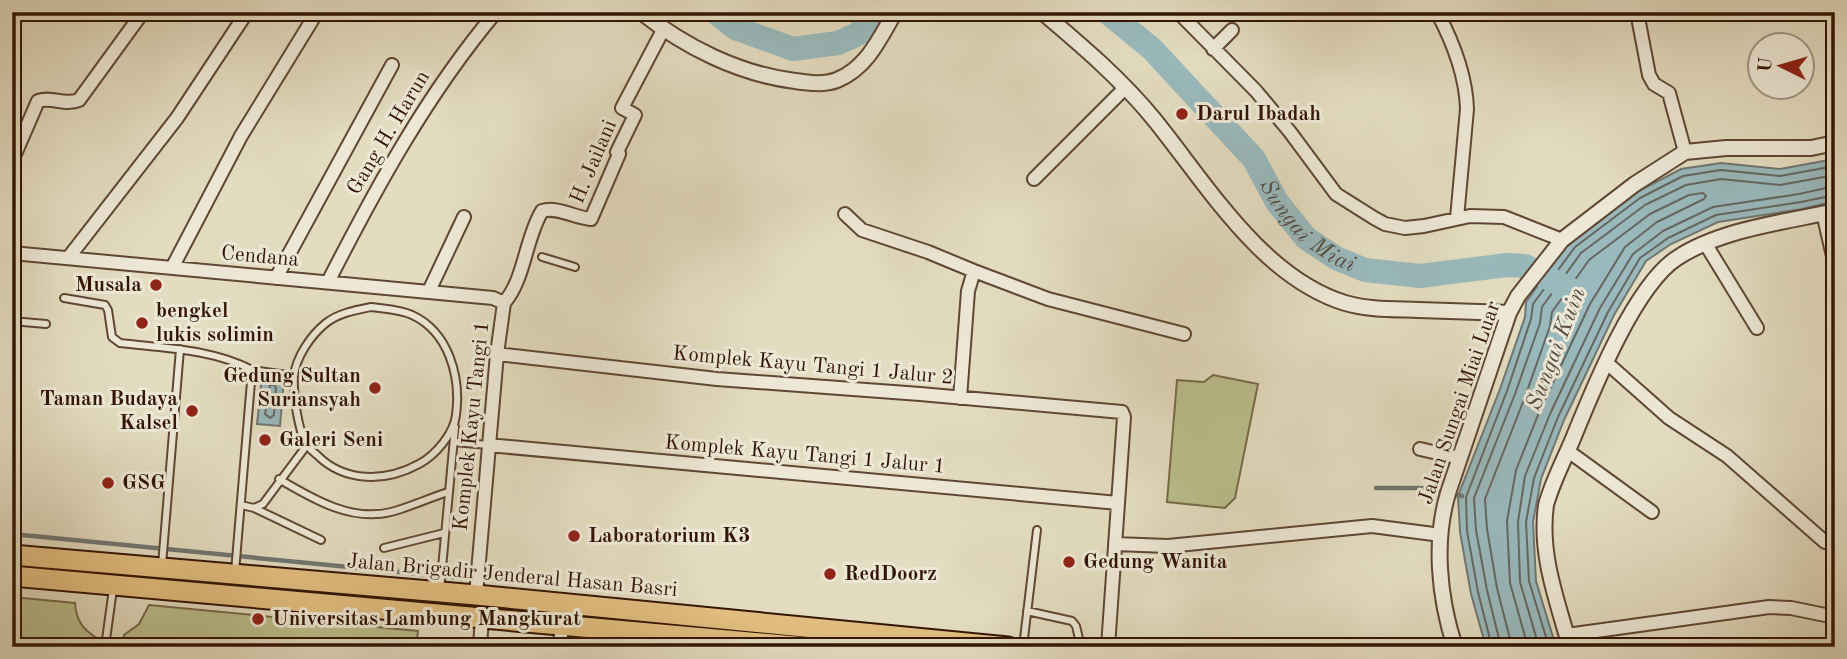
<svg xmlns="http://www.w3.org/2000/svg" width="1847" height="659" font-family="'Old Standard TT',serif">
  <rect width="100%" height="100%" fill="#e3dcc0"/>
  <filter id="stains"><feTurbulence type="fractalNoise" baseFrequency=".00286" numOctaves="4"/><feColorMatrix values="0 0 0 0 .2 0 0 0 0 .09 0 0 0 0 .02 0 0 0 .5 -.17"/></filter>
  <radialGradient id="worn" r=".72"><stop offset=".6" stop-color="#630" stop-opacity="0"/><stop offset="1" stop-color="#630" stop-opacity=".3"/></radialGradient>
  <path fill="#bbbe8d" stroke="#776a48" stroke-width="2" d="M1213 375 1258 384 1235 498 1225 508 1167 502 1177 380 1204 382Z
    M12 597 75 603C76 620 83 630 97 638V647H12Z
    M149 605 418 631 416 647H123L124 635 139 624Z"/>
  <path fill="#99b9bc" stroke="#707772" stroke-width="2" d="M1835 159V201L1802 209 1718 222 1671 244 1646 261 1614 315 1564 420 1541 479 1533 522 1536 581 1556 647H1486L1471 594 1460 532 1458 496 1500 389 1525 317 1526 302 1569 242 1637 192 1681 169 1721 163 1780 169Z
    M262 376 284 378 280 426 257 424Z"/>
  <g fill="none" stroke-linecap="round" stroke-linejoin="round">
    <path stroke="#666760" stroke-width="2" d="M270 385H274L276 388 274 415 270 418 265 414Z
      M1492 647 1478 592 1467 531 1466 497 1507 391 1531 319 1533 304 1575 247 1640 198 1683 176 1721 170 1780 176 1835 166
      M1501 647 1487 590 1476 530 1474 498 1515 394 1540 323 1542 307 1581 253 1645 205 1686 185 1721 179 1780 185 1835 175
      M1512 647 1497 588 1487 529 1485 499 1525 397 1550 326 1552 312 1589 260 1650 214 1689 195 1703 193 1706 196 1704 199 1657 222 1625 247 1590 304 1540 410 1516 470 1507 521 1510 583 1528 647
      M1539 647 1520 582 1518 522 1525 476 1550 414 1600 308 1633 254 1663 231 1713 207 1799 194 1835 186
      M1549 647 1529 581 1526 522 1534 478 1558 417 1608 312 1640 258 1668 238 1716 215 1801 202 1835 195"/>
    <path stroke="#707772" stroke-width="4.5" d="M1376 488H1420L1462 496
      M12 534 462 578"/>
    <g stroke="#99b9bc" stroke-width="24">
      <path d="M715 12 735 28 793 49 838 43 858 34 874 12"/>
      <path id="s1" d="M1107 12 1152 49 1254 159 1277 202 1306 238 1336 258 1365 270 1420 276 1507 265 1525 266 1575 292"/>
    </g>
    <g stroke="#5f4733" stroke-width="10">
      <path id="service" d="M542 257 575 267
        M64 298 105 305 108 310 112 337 120 343C163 348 213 349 252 370L235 572
        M371 307C385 309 399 309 412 315 449 332 461 377 456 415 454 433 436 455 419 464 386 482 345 483 317 455 313 452 309 448 306 444 300 433 298 420 296 408 295 398 293 386 294 376 296 357 311 335 326 323 339 313 356 310 371 307Z
        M12 321 46 324
        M252 370 294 376
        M454 442 488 445
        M279 479C313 499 351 522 391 512 410 507 429 498 448 492
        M241 505 254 508 263 504 307 445
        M254 508 321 540
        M384 548 444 533
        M162 565 180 349
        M440 590 455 427
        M1027 611 1072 621 1076 626 1081 647
        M105 647 113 589
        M1023 647 1037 530"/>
    </g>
    <g stroke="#5f4733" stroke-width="16">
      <path id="minor" d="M1178 12 1256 91 1290 132 1336 194 1374 218 1385 224 1405 228 1424 226 1470 216 1504 217 1562 240
        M1437 12C1453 42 1466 75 1467 109L1457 218
        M1637 12 1649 75 1654 84 1669 93 1685 152
        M1213 49 1232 30
        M12 161 38 101C51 96 65 106 79 100L143 12
        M1034 179 1126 87
        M1823 213 1835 265
        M845 214 862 230 928 252 974 271
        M1705 243 1757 328
        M12 253 493 298 504 303
        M69 257 177 118 247 12
        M172 268 241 136 317 12
        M276 278 392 65
        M328 282C376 188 427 94 496 12
        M429 291 464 217
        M504 303C525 279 525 239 542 211 556 206 576 218 591 219L619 154 617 152 635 115 622 108 663 30
        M497 354 717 379 920 394 1122 412 1124 417 1108 647
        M1607 363 1669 418 1727 456 1825 542
        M960 398 968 291 974 271 1048 299 1184 334
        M488 445 1118 503
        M1420 449 1460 458
        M1568 451 1652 512
        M1115 544 1168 546 1372 526 1441 535
        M476 595 497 354 504 303
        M1567 635 1769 607 1791 608 1835 617
        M480 647 482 617
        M559 647 563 624"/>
    </g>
    <g stroke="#5f4733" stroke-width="18">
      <path id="tertiary" d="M641 12C685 47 739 74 795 81 809 83 824 85 837 80 867 68 880 38 895 12
        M1042 12C1081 45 1121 79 1153 118 1206 183 1261 277 1345 303 1369 310 1395 309 1419 310 1449 311 1479 312 1509 313
        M1455 647C1439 598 1433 540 1449 490L1509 313 1518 296 1562 240 1635 184 1685 152 1726 148H1811L1835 143
        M1570 647C1557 600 1539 554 1546 505 1552 483 1563 462 1572 441 1592 392 1634 286 1677 258 1721 229 1785 222 1835 211"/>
    </g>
    <g stroke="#331504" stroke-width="23">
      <path id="trunk" d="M12 555 476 595 1008 647
        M12 576 806 647"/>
    </g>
    <use href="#service" stroke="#ede8d6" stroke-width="6"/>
    <use href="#minor" stroke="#ede8d6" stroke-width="12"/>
    <use href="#tertiary" stroke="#ede8d6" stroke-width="14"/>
    <use href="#trunk" stroke="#e2be80" stroke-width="19"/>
  </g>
  <g fill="#8f2418" stroke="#ede8d6" stroke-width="2.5">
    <circle cx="1182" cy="114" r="7"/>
    <circle cx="156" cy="285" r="7"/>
    <circle cx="142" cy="323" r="7"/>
    <circle cx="375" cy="388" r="7"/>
    <circle cx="192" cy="411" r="7"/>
    <circle cx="265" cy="440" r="7"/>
    <circle cx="108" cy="483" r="7"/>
    <circle cx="574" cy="536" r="7"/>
    <circle cx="1069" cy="562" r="7"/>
    <circle cx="830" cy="574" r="7"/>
    <circle cx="258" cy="619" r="7"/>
  </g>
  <g text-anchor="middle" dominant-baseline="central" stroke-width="6" stroke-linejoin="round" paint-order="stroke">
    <g font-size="21" font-weight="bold" fill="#331504" stroke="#ede8d6" text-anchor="start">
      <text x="1196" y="114">Darul Ibadah</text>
      <text x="142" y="285" text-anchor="end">Musala</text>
      <text x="156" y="311">bengkel<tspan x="156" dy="24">lukis solimin</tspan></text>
      <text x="361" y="376" text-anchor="end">Gedung Sultan<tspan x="361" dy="24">Suriansyah</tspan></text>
      <text x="178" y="399" text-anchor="end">Taman Budaya<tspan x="178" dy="24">Kalsel</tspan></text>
      <text x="279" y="440">Galeri Seni</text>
      <text x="122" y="483">GSG</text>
      <text x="588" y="536">Laboratorium K3</text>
      <text x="1083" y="562">Gedung Wanita</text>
      <text x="844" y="574">RedDoorz</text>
      <text x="272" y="619">Universitas Lambung Mangkurat</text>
    </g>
    <g font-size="21" fill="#331504" stroke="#ede8d6">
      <text transform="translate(389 133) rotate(-59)">Gang H. Harun</text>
      <text transform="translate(594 162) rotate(-67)">H. Jailani</text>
      <text transform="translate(260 257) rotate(5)">Cendana</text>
      <text transform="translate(813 366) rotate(5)">Komplek Kayu Tangi 1 Jalur 2</text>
      <text transform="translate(1460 403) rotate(-71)">Jalan Sungai Miai Luar</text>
      <text transform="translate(472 426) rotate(-84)">Komplek Kayu Tangi 1</text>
      <text transform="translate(805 455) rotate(5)">Komplek Kayu Tangi 1 Jalur 1</text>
      <text transform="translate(512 576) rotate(5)">Jalan Brigadir Jenderal Hasan Basri</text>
    </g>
    <g font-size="23" font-style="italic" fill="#574e44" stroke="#ede8d6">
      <text stroke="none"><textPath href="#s1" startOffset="296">Sungai Miai</textPath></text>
      <text transform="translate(1556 349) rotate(-69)">Sungai Kuin</text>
    </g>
  </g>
  <rect width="1847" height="659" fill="none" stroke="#e3dcc0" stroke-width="42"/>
  <rect x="14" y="14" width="1819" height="631" fill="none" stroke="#331504" stroke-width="3.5"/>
  <rect x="21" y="21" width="1805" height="617" fill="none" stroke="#331504" stroke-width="2"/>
  <g transform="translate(1781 66) rotate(275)"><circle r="33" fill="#ede8d6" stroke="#a39482" stroke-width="2"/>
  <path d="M0-5L12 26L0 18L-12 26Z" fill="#8f2418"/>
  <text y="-10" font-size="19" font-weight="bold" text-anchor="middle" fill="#331504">U</text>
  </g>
  <rect width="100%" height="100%" filter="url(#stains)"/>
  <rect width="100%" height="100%" fill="url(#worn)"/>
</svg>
